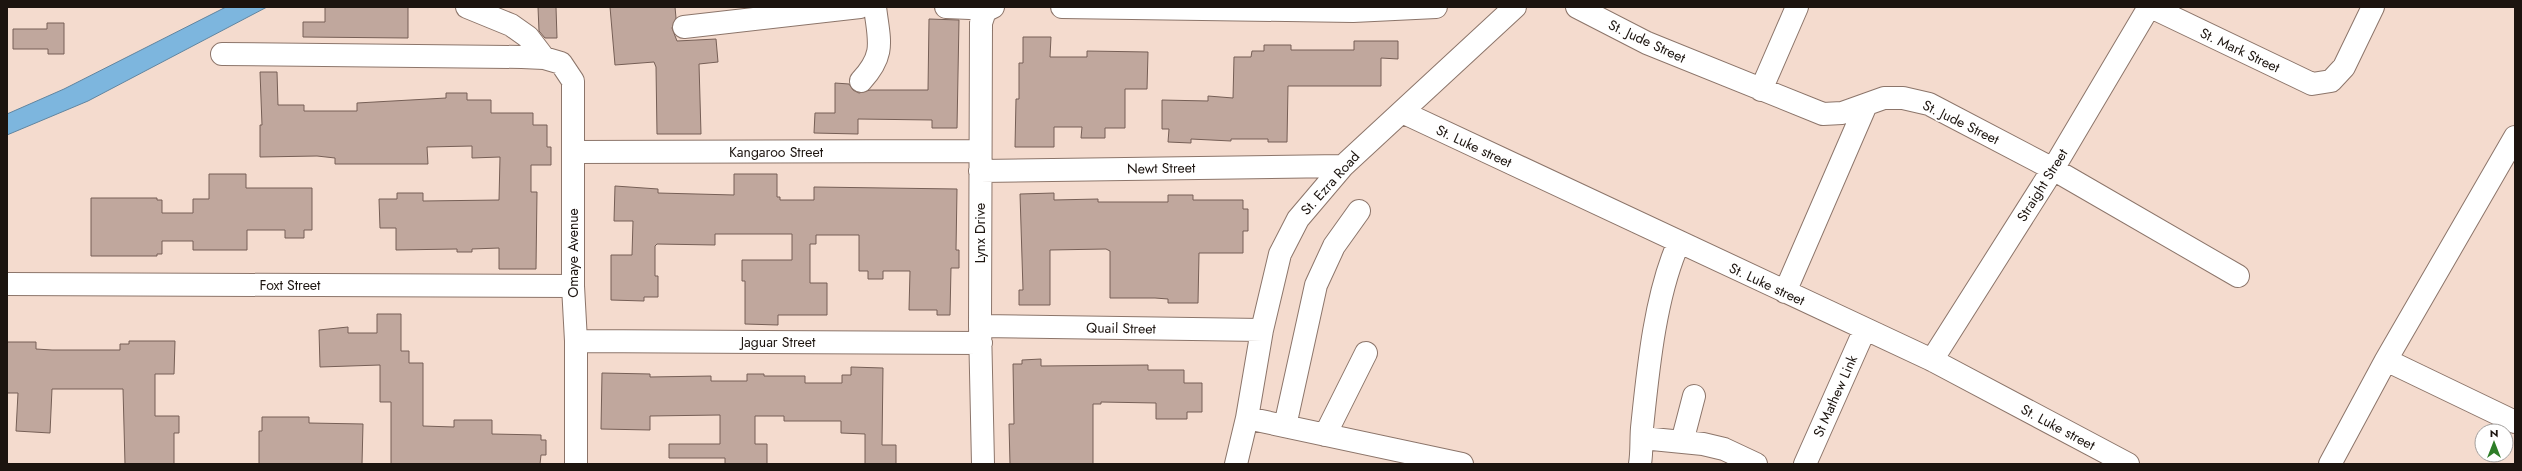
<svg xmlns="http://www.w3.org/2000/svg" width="2522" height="471" font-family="Jost,sans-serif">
  <rect width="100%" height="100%" fill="#f4dbce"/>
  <path fill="#7db6de" stroke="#6085a0" d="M226 7H267L88 101 7 135V114L64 89Z"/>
  <path fill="#c0a79d" stroke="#765f56" d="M325 7H408V38L303 37V22H325Z
    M538 7H556L557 38H545L539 31Z
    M610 7H675L676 18 672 28 677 41 716 39 718 62 699 64 701 134H657L656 67 654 62 615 65Z
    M929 19 959 20 957 128H932V120L858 119V134L814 133 815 113H835V83L849 84 853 90 859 93 870 90H928Z
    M47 23H64V54H48V49H13V29H47Z
    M1023 37H1051L1050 57H1087V51L1148 52 1147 89H1125V128H1105V138H1081L1082 127H1054V147H1015L1016 99H1019V63H1023Z
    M1354 41H1398V59L1381 58V86H1288L1287 142H1268V139H1231V141L1191 139V143L1168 142 1169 129H1162V100L1208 101V96L1233 98 1234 57H1251L1252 51H1264V45H1291V50H1354Z
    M260 72H277L278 105H304V111H357V103L446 98V93H467V100H491V113H533V125H547V147H551V165H531V192H537L536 269H499V248L472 249V252H457V249L396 250V228H380L379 199H397V193H423V201L499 200 500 157 472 158V146L427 147 428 164H335V158L317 156 260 157V125H262Z
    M209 174H246V188H312V230H304V238H285V230H247V250H193V241H162V254H157V256H91V198H157V200H162V213H193V199H209Z
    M734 174H777V197H780V200H814V187L957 189 956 250H959V268H951L950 315H937V310H909L910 271H883V279H868V271H859V235H816V244H810V283H827V315H778V325L745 324V281H742V260H792V234H715V245L657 244 655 246V276H658V297H644V301L611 300V255H632L633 221H614L615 186 658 189V193L734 195Z
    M1054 193V200L1098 199V202H1168V195H1193V200H1243V209H1248V231H1243V253H1199L1198 303H1168V299L1155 298H1110V251L1106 249 1050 250V305H1019V290H1023L1020 194Z
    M377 314H401V351H409V363H423V426L454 427V420H492V434L541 435V440H546V455H541L540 464H391V402H380V365L320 367 319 330 348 327V333H377Z
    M129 341H175L174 374H155V416H179V433H174V464H125L123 389H52L50 433 16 431 18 393H7V342H36V349L52 350H120V344H129Z
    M1041 359V366L1148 365V370H1184V383H1202V412H1187V419H1156V403L1101 402V404H1093V464H1010L1009 424H1014L1013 364H1022V360Z
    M851 367 883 368 882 445H896V464H865V434L841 433V421H784V416H755V444H767V464H725V458H669V444H720V415L650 416V430L601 429 602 373 650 374V377L711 376V381H747V374H764V376H805V383H842V375H851Z
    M262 417H309V423L363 424 362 464H259V431H262Z"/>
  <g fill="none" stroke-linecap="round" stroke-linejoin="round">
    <g stroke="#8c756a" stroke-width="24">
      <path id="minor" d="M467 7 511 25 528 37 544 58
        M946 7 970 8 985 11
        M1062 7 1353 11 1436 7
        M1577 7 1647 43 1823 114 1842 113 1884 98H1903L1929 104 2053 169 2238 276
        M2151 7 2312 84 2331 81 2344 67 2373 7
        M684 27 860 7
        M222 54 522 57 544 58 561 63 573 81V286L576 341V464
        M861 81C886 54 879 41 875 7
        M1761 90 1797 7
        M1402 112 1932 360 2128 464
        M573 152 979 151
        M980 171 1343 166
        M7 284 573 286
        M1785 292 1866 105
        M980 326 1262 330
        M576 341 981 343
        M1932 360 2053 169 2149 7
        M2386 360 2515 422
        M1247 418 1462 464
        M1285 426 1316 285 1334 246 1359 211
        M1325 435 1366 353
        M1642 438 1703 444 1724 449 1756 464
        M1682 442 1694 396
        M983 464 980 326 981 23 985 11 993 7
        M1236 464 1247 418 1262 330 1280 254 1298 219 1343 166 1515 7
        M1640 464C1642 452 1641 440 1642 428 1648 370 1655 295 1679 242
        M1805 464 1865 329
        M2330 464 2386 360 2515 137"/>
    </g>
    <use href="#minor" stroke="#fff" stroke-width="22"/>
  </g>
  <g text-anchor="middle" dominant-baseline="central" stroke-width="4" stroke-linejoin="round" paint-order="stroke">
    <g font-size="14" fill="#1c140f" stroke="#fff">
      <text transform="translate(1647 41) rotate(25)">St. Jude Street</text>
      <text transform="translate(2240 50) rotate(25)">St. Mark Street</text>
      <text transform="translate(1961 122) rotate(26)">St. Jude Street</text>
      <text transform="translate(1474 146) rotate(25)">St. Luke street</text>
      <text x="776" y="152">Kangaroo Street</text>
      <text transform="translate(1161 168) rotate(-1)">Newt Street</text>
      <text transform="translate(1330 183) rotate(-48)">St. Ezra Road</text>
      <text transform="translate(2042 185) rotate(-58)">Straight Street</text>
      <text transform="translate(980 233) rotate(-90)">Lynx Drive</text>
      <text transform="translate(573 253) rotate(-90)">Omaye Avenue</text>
      <text transform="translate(1767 284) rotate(25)">St. Luke street</text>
      <text x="290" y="285">Foxt Street</text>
      <text transform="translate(1121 328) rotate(1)">Quail Street</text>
      <text x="778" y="342">Jaguar Street</text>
      <text transform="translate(1835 396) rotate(-66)">St Mathew Link</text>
      <text transform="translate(2058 427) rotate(28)">St. Luke street</text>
    </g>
  </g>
  <rect width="2522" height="471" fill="none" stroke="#1c140f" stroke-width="16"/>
  <g transform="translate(2494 443)"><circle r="19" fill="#ffffff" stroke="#a4a19f"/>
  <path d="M0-3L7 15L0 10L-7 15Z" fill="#2d7d27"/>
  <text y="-6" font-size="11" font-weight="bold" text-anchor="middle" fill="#1c140f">N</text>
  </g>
</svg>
